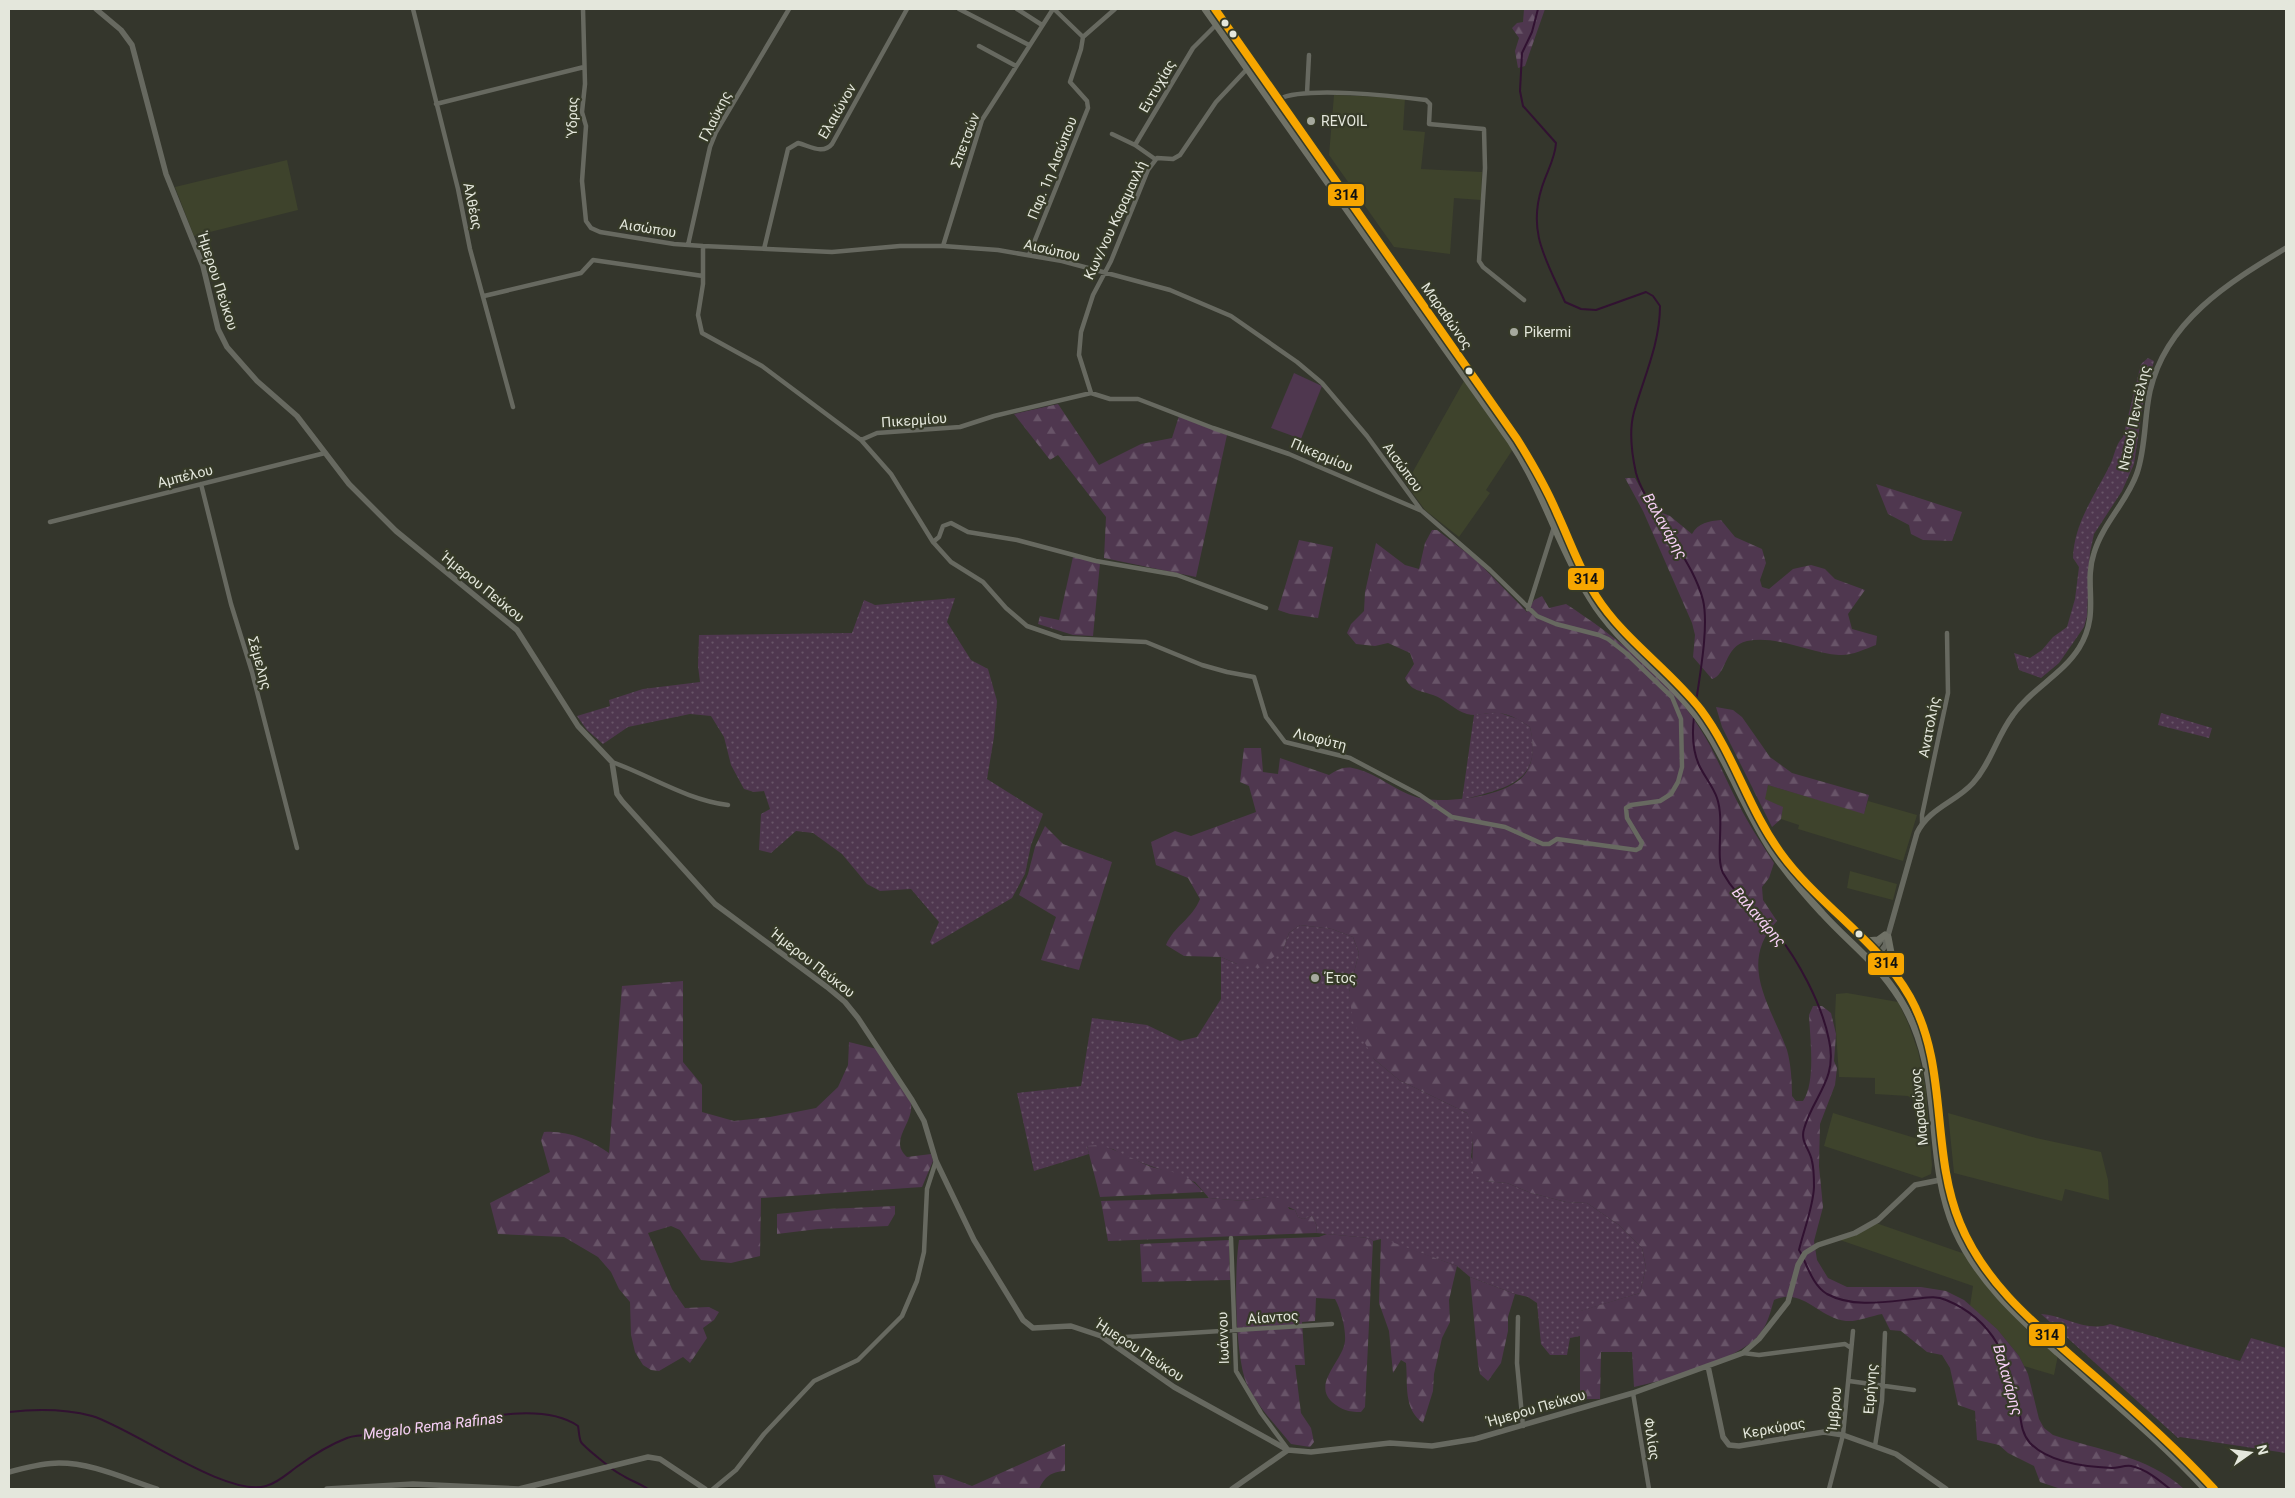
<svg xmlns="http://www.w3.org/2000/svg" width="2295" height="1498" font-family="Roboto,sans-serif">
  <defs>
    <pattern id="grass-dots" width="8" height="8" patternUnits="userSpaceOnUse" patternTransform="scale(1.25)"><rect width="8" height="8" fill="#4f374f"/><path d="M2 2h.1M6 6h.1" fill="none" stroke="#685468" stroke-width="1.8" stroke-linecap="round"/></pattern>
    <pattern id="forest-firs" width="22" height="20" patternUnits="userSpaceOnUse" patternTransform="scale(1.25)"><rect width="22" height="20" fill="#4f374f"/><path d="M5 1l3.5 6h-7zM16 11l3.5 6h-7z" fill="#685468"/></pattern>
  </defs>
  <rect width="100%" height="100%" fill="#34362c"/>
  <path fill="#3e432c" d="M1334 95 1405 98 1403 130 1425 132 1421 169 1482 172 1481 200 1454 198 1450 254 1394 247 1329 155Z
    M287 160 298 210 194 236 175 187Z
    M1465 379 1513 449 1486 490 1490 493 1459 537 1425 510 1406 484Z
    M1768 785 1864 813 1868 801 1917 815 1903 861 1798 829 1799 825 1781 819 1782 807 1764 799Z
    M1850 871 1897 884 1893 900 1847 888Z
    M1847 993 1898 1002 1908 1023 1918 1051 1926 1089 1932 1165 1931 1174 1922 1178 1824 1146 1833 1113 1915 1138 1918 1132V1113L1913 1100 1908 1096 1875 1094V1078L1839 1077 1835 1016 1836 994Z
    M1948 1113 2036 1138 2101 1152 2108 1180 2109 1200 2065 1189 2062 1201 1954 1173Z
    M1876 1223 1965 1254 2058 1355 2054 1375 2024 1366 2019 1356 1997 1329 1970 1306 1973 1286 1840 1240Z"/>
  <path fill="url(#grass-dots)" d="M2148 358 2154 361 2143 404 2134 464 2122 491 2094 534 2090 552 2087 616 2084 627 2059 663 2041 678 2019 670 2014 653 2030 658 2042 650 2053 637 2067 627 2075 599 2079 567 2073 558C2074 523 2095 495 2110 465 2115 455 2115 445 2123 437L2141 364Z
    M955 598 947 622 971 660 988 669 997 701 994 737 987 779 1043 814 1031 845 1025 874 1012 898 932 945 930 942 939 922 911 889 880 891 867 884 842 854 813 833 796 831 771 853 759 850 761 814 770 809 764 791 754 792 744 789 731 765 724 737 711 716 690 714 628 727 603 744 587 730 577 716 610 706 609 700 643 689 700 682 698 666 699 635 852 633 864 600 875 605Z
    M1497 712 1518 719 1530 727C1544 783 1505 788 1462 800L1474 715Z
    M2161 713 2212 728 2209 738 2158 725Z
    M1300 925 1332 929 1353 937 1359 953 1349 992 1374 1059 1399 1080 1467 1113 1474 1127 1471 1157 1485 1181 1507 1183 1531 1193 1566 1202 1587 1203 1619 1225 1642 1248 1646 1267 1640 1293 1581 1311 1580 1336 1570 1338 1567 1355H1550L1541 1344 1537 1303 1528 1297 1515 1294 1470 1277 1457 1266 1381 1239 1373 1241 1369 1238 1316 1233 1317 1226 1312 1216 1303 1219 1298 1217 1295 1210 1267 1197 1244 1201 1209 1198 1195 1182 1126 1157 1113 1149 1087 1146 1089 1154 1034 1171 1017 1093 1081 1086 1092 1018 1147 1025 1180 1041 1197 1037 1221 999V957L1237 964 1283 950 1289 933Z
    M2041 1314C2063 1315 2087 1333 2110 1324L2240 1361 2251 1338 2286 1348V1453L2180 1437 2178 1438Z"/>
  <path fill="url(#forest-firs)" d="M1524 9H1545L1525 66 1518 68 1515 51 1519 38 1512 28 1517 23 1523 22Z
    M1058 404 1099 465 1141 444 1172 438 1179 416 1227 435 1196 577 1104 558 1106 517 1058 455 1050 460 1014 414Z
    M1625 478H1635L1649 504 1660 512 1670 516 1692 534C1698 523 1709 521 1721 520L1735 537 1762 549 1766 563 1760 580 1762 587 1769 589 1793 569 1811 565 1825 569 1835 579 1865 590 1848 614 1852 629 1877 636 1876 645C1865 649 1851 656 1839 655 1808 653 1778 635 1747 641 1724 646 1727 675 1712 679L1693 657 1695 635 1692 623 1643 511Z
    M1876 484 1962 512 1952 541 1923 540 1911 534 1909 525 1888 514Z
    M1432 530H1437L1476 560 1527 612 1534 600 1542 596 1549 608 1566 604C1615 636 1667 676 1699 727 1715 751 1725 779 1739 805 1749 825 1762 844 1774 863L1769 878 1762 887 1763 900 1777 921C1737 964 1771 1006 1787 1050 1791 1064 1792 1082 1792 1096L1796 1101H1803C1816 1083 1810 1037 1809 1015L1813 1006H1822L1831 1013 1836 1034 1834 1061 1837 1068 1835 1085 1820 1124 1819 1166 1823 1207 1814 1241 1817 1260 1828 1278 1847 1287H1921L1946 1291 1964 1300 1997 1329 2019 1356 2028 1374 2039 1419 2044 1428 2053 1435C2098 1450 2148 1456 2184 1489H2061L2040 1482 2034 1466 2008 1453 1999 1445 1977 1440 1975 1411 1958 1405 1950 1368 1942 1355 1927 1352 1901 1331 1890 1330 1882 1314C1871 1316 1857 1322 1846 1321 1818 1318 1803 1287 1774 1300 1770 1313 1768 1324 1759 1335 1738 1360 1666 1380 1634 1387L1632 1352H1601L1600 1399H1580V1311L1640 1293 1646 1267 1642 1248 1619 1225 1587 1203 1566 1202 1531 1193 1507 1183 1485 1181 1473 1174C1471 1151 1476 1133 1467 1113L1399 1080 1374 1059 1353 1022 1349 992 1359 953 1353 937 1332 929 1300 925 1289 933 1283 950 1259 968 1237 964 1221 957 1184 956 1166 945C1174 926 1192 919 1200 899L1188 878 1156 865 1151 842 1175 831 1191 836 1256 812 1249 786 1240 782 1244 748H1261L1263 772 1278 774 1280 758 1329 775C1338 769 1346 765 1357 769 1378 774 1395 791 1416 797 1442 805 1513 797 1527 771 1535 757 1533 742 1530 727 1520 720 1510 714 1498 713 1487 712 1478 717 1467 714 1454 710 1445 699 1433 695 1420 690 1412 692 1405 678L1414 664 1410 653 1388 643 1375 646 1356 644 1347 633 1351 624 1364 611 1365 592 1376 543 1405 565 1419 569 1425 543Z
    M1299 540 1333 547 1318 618 1290 614 1278 610Z
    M1073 557 1100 563 1093 636 1073 635 1038 624 1040 616 1059 620Z
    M1716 707 1733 710 1742 717 1770 757 1792 773 1869 795 1864 814 1768 785 1765 799 1783 807 1781 819 1772 827 1722 727Z
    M1045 826 1063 844 1112 862 1079 970 1041 960 1056 917 1019 895 1028 874 1035 847Z
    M683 981V1062L702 1085V1112L734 1121 770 1117 816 1108 838 1087 848 1065 849 1042 877 1049C884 1059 909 1094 911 1103 914 1124 888 1140 907 1157L931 1154 933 1161 922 1187 761 1198 760 1256 731 1263 701 1260 680 1230 671 1226 648 1233 672 1289 685 1308 709 1307 719 1312 714 1320 703 1328 707 1338 690 1363 683 1357 659 1371 651 1370 643 1365 635 1352 631 1335 630 1302 619 1289 611 1272 598 1257 564 1237 498 1234 490 1203 550 1172 541 1140 544 1132C567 1130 591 1140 609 1153L622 986Z
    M1099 1145C1116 1149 1132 1159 1149 1166 1160 1170 1175 1171 1186 1177 1193 1181 1198 1186 1203 1192L1100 1197 1087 1146Z
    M1267 1197 1281 1198 1286 1201 1289 1209 1295 1210 1298 1217 1303 1219 1312 1216 1317 1226 1316 1233 1108 1241 1101 1201 1209 1198 1244 1201Z
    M895 1206V1214L888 1226 818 1229 777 1234V1214L827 1209Z
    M1327 1234 1369 1238 1373 1241 1365 1407 1361 1412C1348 1412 1342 1410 1332 1402 1312 1383 1343 1361 1345 1341 1346 1329 1341 1310 1335 1299L1316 1298 1315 1321 1302 1322 1305 1365H1295L1301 1413 1311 1428 1314 1442 1310 1447 1291 1444C1277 1427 1254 1402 1246 1382 1235 1352 1234 1273 1239 1240L1319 1237Z
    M1381 1238 1457 1266 1449 1300 1450 1322 1442 1338 1434 1374 1433 1391 1423 1423C1403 1409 1408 1384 1406 1363L1401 1360 1393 1373 1389 1331 1379 1303Z
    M1229 1240 1230 1280 1142 1282 1140 1244Z
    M1470 1277 1515 1294 1508 1317V1331L1501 1363 1488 1381 1480 1374 1478 1363Z
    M1065 1444V1471C1050 1472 1045 1477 1039 1489H936L933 1475H943L972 1486Z"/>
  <path fill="#4f374f" d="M1294 373 1322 386 1301 439 1271 428Z"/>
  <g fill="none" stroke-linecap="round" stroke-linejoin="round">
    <path stroke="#311231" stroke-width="2" d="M1538 9 1532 32 1522 53 1520 91 1523 106 1556 143C1555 159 1547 171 1542 187 1527 233 1547 261 1565 302L1581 309 1596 310 1646 292 1653 296 1660 306C1660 343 1644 377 1634 412 1629 430 1632 455 1636 473 1642 495 1660 516 1671 536 1683 556 1697 577 1703 600 1709 626 1700 674 1696 702
      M1694 717C1692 733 1692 749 1699 765 1704 776 1713 786 1717 798 1725 821 1715 857 1723 873 1736 897 1756 910 1773 929 1797 957 1822 1004 1829 1040 1838 1080 1813 1096 1804 1129 1800 1142 1810 1149 1812 1161 1814 1169 1814 1179 1814 1187 1813 1208 1804 1229 1799 1250L1802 1255
      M1804 1260C1809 1271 1815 1287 1827 1294 1853 1308 1885 1302 1913 1299 1925 1298 1935 1295 1946 1300 1995 1320 2009 1360 2019 1408 2021 1420 2021 1433 2030 1443 2049 1463 2085 1467 2112 1468 2118 1468 2125 1465 2131 1466 2146 1469 2159 1480 2170 1489
      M9 1412C36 1409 65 1409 92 1416 132 1428 227 1498 266 1486 278 1483 288 1473 298 1466 313 1455 329 1445 347 1438 362 1433 373 1436 388 1435 438 1430 533 1395 578 1426 579 1431 579 1438 581 1442 583 1446 615 1472 620 1474 629 1480 639 1483 648 1489"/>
    <path stroke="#676960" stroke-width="4.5" d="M413 9 458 189 470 249 513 407
      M583 9 585 84 582 112 586 126 582 181 586 221 591 228 600 232 674 244 703 246 832 252 900 246H943L998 250 1062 261 1170 290 1231 316 1297 362 1322 383 1367 436 1421 510
      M959 9 1029 45
      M1017 9 1042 25
      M1054 9 1083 37
      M1083 37 1115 9
      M979 46 1016 66
      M1307 93 1309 55
      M1279 99C1305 86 1394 96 1426 100L1430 104 1429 124 1484 129 1485 168 1479 261 1483 267 1524 300
      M436 104 584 67
      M1112 134 1135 145 1155 159
      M1135 145 1193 48 1217 24
      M688 245 710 147 716 132 789 9
      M703 246V284L698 315 702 333 762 366 861 440 891 474 933 542 939 537 943 526 951 523 968 532 1017 540 1096 561 1177 575 1266 608
      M943 246 982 120 1053 9
      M764 249 788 149 798 143C810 146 823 155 832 144L907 9
      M1029 255 1088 108 1087 101 1070 82 1081 49 1083 37
      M484 296 581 273 593 260 703 276
      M1091 393 1079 355 1081 332 1093 295 1111 261 1148 170 1157 158 1173 159 1180 155 1216 102 1247 69
      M861 440 877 433 960 427 994 416 1091 393 1110 399H1138L1213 428 1289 454 1422 511 1490 570 1537 616 1556 624 1599 635 1608 639 1626 653 1672 697 1681 719 1682 767 1678 782 1671 794 1660 801 1631 805 1626 808 1627 818 1642 843 1640 848 1636 850 1557 839 1549 844H1543L1505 827 1452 817 1420 795 1350 758 1285 742 1266 717 1254 677 1227 672 1202 665 1146 642 1062 638 1027 626 1006 608 983 582 951 562 933 542
      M201 484 231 604 252 672 297 848
      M50 522 325 453
      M1528 609 1554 527
      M612 762C651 776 687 800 728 805
      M1922 824V815L1948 693 1947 633
      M1231 1238 1236 1371 1261 1413 1287 1448
      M1518 1317 1517 1363 1523 1426
      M1126 1337 1332 1324
      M1743 1353 1759 1355 1845 1344 1851 1348
      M1849 1381 1914 1390
      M1633 1393 1649 1489
      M1875 1446 1882 1401 1885 1333
      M713 1489 736 1470 764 1434 814 1381 858 1360 902 1316 917 1281 924 1252 927 1189 936 1161
      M1829 1489 1843 1435 1853 1331"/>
    <path stroke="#676960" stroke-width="5.5" d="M96 9 121 30 132 45 166 174 203 266 218 329 227 347 257 381 297 416 349 484 396 531 517 630 578 726 612 762 617 794 622 801 715 904 827 987 845 1002 858 1018 912 1100 924 1121 936 1161 974 1240 1023 1320 1033 1328 1071 1326 1101 1336 1174 1387 1288 1450 1311 1452 1390 1443 1432 1446 1475 1439 1633 1393 1743 1353 1759 1339 1788 1302 1798 1265 1805 1253 1818 1245 1855 1233 1878 1220 1915 1185 1940 1180
      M1868 957 1884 936
      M1873 962 1885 946 1917 833C1929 808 1956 802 1973 783 1991 763 1997 736 2013 715 2031 689 2062 675 2079 648 2101 612 2083 586 2094 553 2103 523 2127 502 2137 473 2146 447 2144 418 2150 391 2166 321 2228 283 2286 248
      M1708 1366 1723 1437 1729 1445 1739 1446 1824 1432 1843 1435 1896 1454 1946 1489
      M9 1472C25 1468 42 1463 59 1463 93 1463 125 1479 157 1489
      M327 1489 413 1484 519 1489 648 1457 660 1459 705 1489
      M1232 1489 1288 1450"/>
    <path stroke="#707267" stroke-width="7" d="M1205 9 1511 442C1544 492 1559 548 1590 598 1618 645 1666 674 1698 718 1728 759 1744 810 1773 853 1788 875 1805 895 1822 913 1850 944 1877 962 1900 999 1947 1074 1922 1153 1955 1230 1978 1281 2017 1316 2058 1353 2107 1397 2160 1440 2205 1489
      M1215 9 1517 439C1534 465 1548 491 1560 519 1571 545 1581 571 1596 596 1623 640 1669 669 1701 711 1734 754 1749 808 1780 852 1818 905 1878 939 1910 997 1943 1056 1935 1111 1945 1173 1952 1210 1967 1245 1988 1274 2007 1301 2033 1321 2057 1343 2110 1391 2167 1436 2214 1489
      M1888 937 1894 969
      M1865 941 1878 940 1885 935"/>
    <g stroke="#363a28" stroke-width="11">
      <path id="bus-1" d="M1215 9 1517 439C1532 463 1546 487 1557 513 1570 541 1580 570 1596 596 1624 640 1669 669 1701 710 1734 754 1748 808 1780 852 1818 905 1877 939 1910 997 1949 1067 1930 1150 1960 1223 1986 1287 2041 1329 2091 1373 2134 1410 2176 1448 2214 1489"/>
    </g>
    <use href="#bus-1" stroke="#f7a600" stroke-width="8"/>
  </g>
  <g fill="#e4e7dc" stroke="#363a28" stroke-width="2">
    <circle cx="1225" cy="23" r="4.5"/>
    <circle cx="1233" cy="34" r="4.5"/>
    <circle cx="1469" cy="371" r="4.5"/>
    <circle cx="1859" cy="934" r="4.5"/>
  </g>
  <g fill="#a6a99e" stroke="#363a28" stroke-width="2">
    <circle cx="1311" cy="121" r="5"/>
    <circle cx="1514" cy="332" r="5"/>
    <circle cx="1315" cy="978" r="5"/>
  </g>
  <g text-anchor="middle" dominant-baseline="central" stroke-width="4.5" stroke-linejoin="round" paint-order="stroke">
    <g font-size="14" fill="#e4e7dc" stroke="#363a28">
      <text transform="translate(1157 86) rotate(-60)">Ευτυχίας</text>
      <text transform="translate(837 111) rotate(-60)">Ελαιώνον</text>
      <text transform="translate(715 116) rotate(-63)">Γλαύκης</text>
      <text transform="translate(572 117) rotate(-89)">Ύδρας</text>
      <text transform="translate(965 140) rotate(-69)">Σπετσών</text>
      <text transform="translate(1052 168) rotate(-68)">Παρ. 1η Αισώπου</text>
      <text transform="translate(473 206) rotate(78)">Αλθέας</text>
      <text transform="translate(1115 220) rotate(-65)">Κων/νου Καραμανλή</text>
      <text transform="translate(648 228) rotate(9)">Αισώπου</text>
      <text transform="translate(1052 250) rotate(13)">Αισώπου</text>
      <text transform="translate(218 281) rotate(72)">Ήμερου Πεύκου</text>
      <text transform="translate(1447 316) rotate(55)">Μαραθώνος</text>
      <text transform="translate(2134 418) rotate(-78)">Νταού Πεντέλης</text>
      <text transform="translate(914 420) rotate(-4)">Πικερμίου</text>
      <text transform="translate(1322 455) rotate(23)">Πικερμίου</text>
      <text transform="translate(1403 467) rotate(54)">Αισώπου</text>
      <text transform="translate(185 476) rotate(-14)">Αμπέλου</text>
      <text transform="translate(483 587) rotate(39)">Ήμερου Πεύκου</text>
      <text transform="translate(260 663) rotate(74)">Σέμελης</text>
      <text transform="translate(1929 727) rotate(-79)">Ανατολής</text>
      <text transform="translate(1320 739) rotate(14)">Λιοφύτη</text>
      <text transform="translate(813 963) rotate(38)">Ήμερου Πεύκου</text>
      <text transform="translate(1919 1107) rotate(-96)">Μαραθώνος</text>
      <text transform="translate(1273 1317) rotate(-4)">Αίαντος</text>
      <text transform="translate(1223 1338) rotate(-92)">Ιωάννου</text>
      <text transform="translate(1140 1350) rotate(33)">Ήμερου Πεύκου</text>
      <text transform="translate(1870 1389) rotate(-86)">Ειρήνης</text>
      <text transform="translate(1536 1408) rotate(-16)">Ήμερου Πεύκου</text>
      <text transform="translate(1834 1409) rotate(-84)">Ίμβρου</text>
      <text transform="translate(1774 1428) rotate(-10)">Κερκύρας</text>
      <text transform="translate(1652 1439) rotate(81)">Φιλίας</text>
    </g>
    <g font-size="14" fill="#e4e7dc" stroke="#363a28" text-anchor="start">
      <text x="1321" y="121">REVOIL</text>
      <text x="1524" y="332">Pikermi</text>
      <text x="1325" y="978">Έτος</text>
    </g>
    <g font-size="15" font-style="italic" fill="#f8d1f7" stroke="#363a28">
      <text transform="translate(1665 526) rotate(60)">Βαλανάρης</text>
      <text transform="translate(1759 917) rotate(49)">Βαλανάρης</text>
      <text transform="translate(2008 1380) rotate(74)">Βαλανάρης</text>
      <text transform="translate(433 1426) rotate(-7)">Megalo Rema Rafinas</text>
    </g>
  </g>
  <g stroke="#363a28" stroke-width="2">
    <rect x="1327" y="183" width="38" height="24" rx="5" fill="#f7a600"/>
    <rect x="1567" y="567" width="38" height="24" rx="5" fill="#f7a600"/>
    <rect x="1867" y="952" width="38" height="24" rx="5" fill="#f7a600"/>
    <rect x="2028" y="1323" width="38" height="24" rx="5" fill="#f7a600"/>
  </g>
  <g font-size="14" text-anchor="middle" font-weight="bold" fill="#111">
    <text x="1346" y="200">314</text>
    <text x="1586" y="584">314</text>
    <text x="1886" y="968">314</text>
    <text x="2047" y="1340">314</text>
  </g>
  <rect width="2295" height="1498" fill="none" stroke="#e4e7dc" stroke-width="20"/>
  <g transform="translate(2250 1453) rotate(76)" stroke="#363a28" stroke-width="4" paint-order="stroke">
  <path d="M0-4L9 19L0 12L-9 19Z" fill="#e4e7dc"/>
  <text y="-8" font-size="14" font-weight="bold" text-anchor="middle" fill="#e4e7dc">N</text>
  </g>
</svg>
